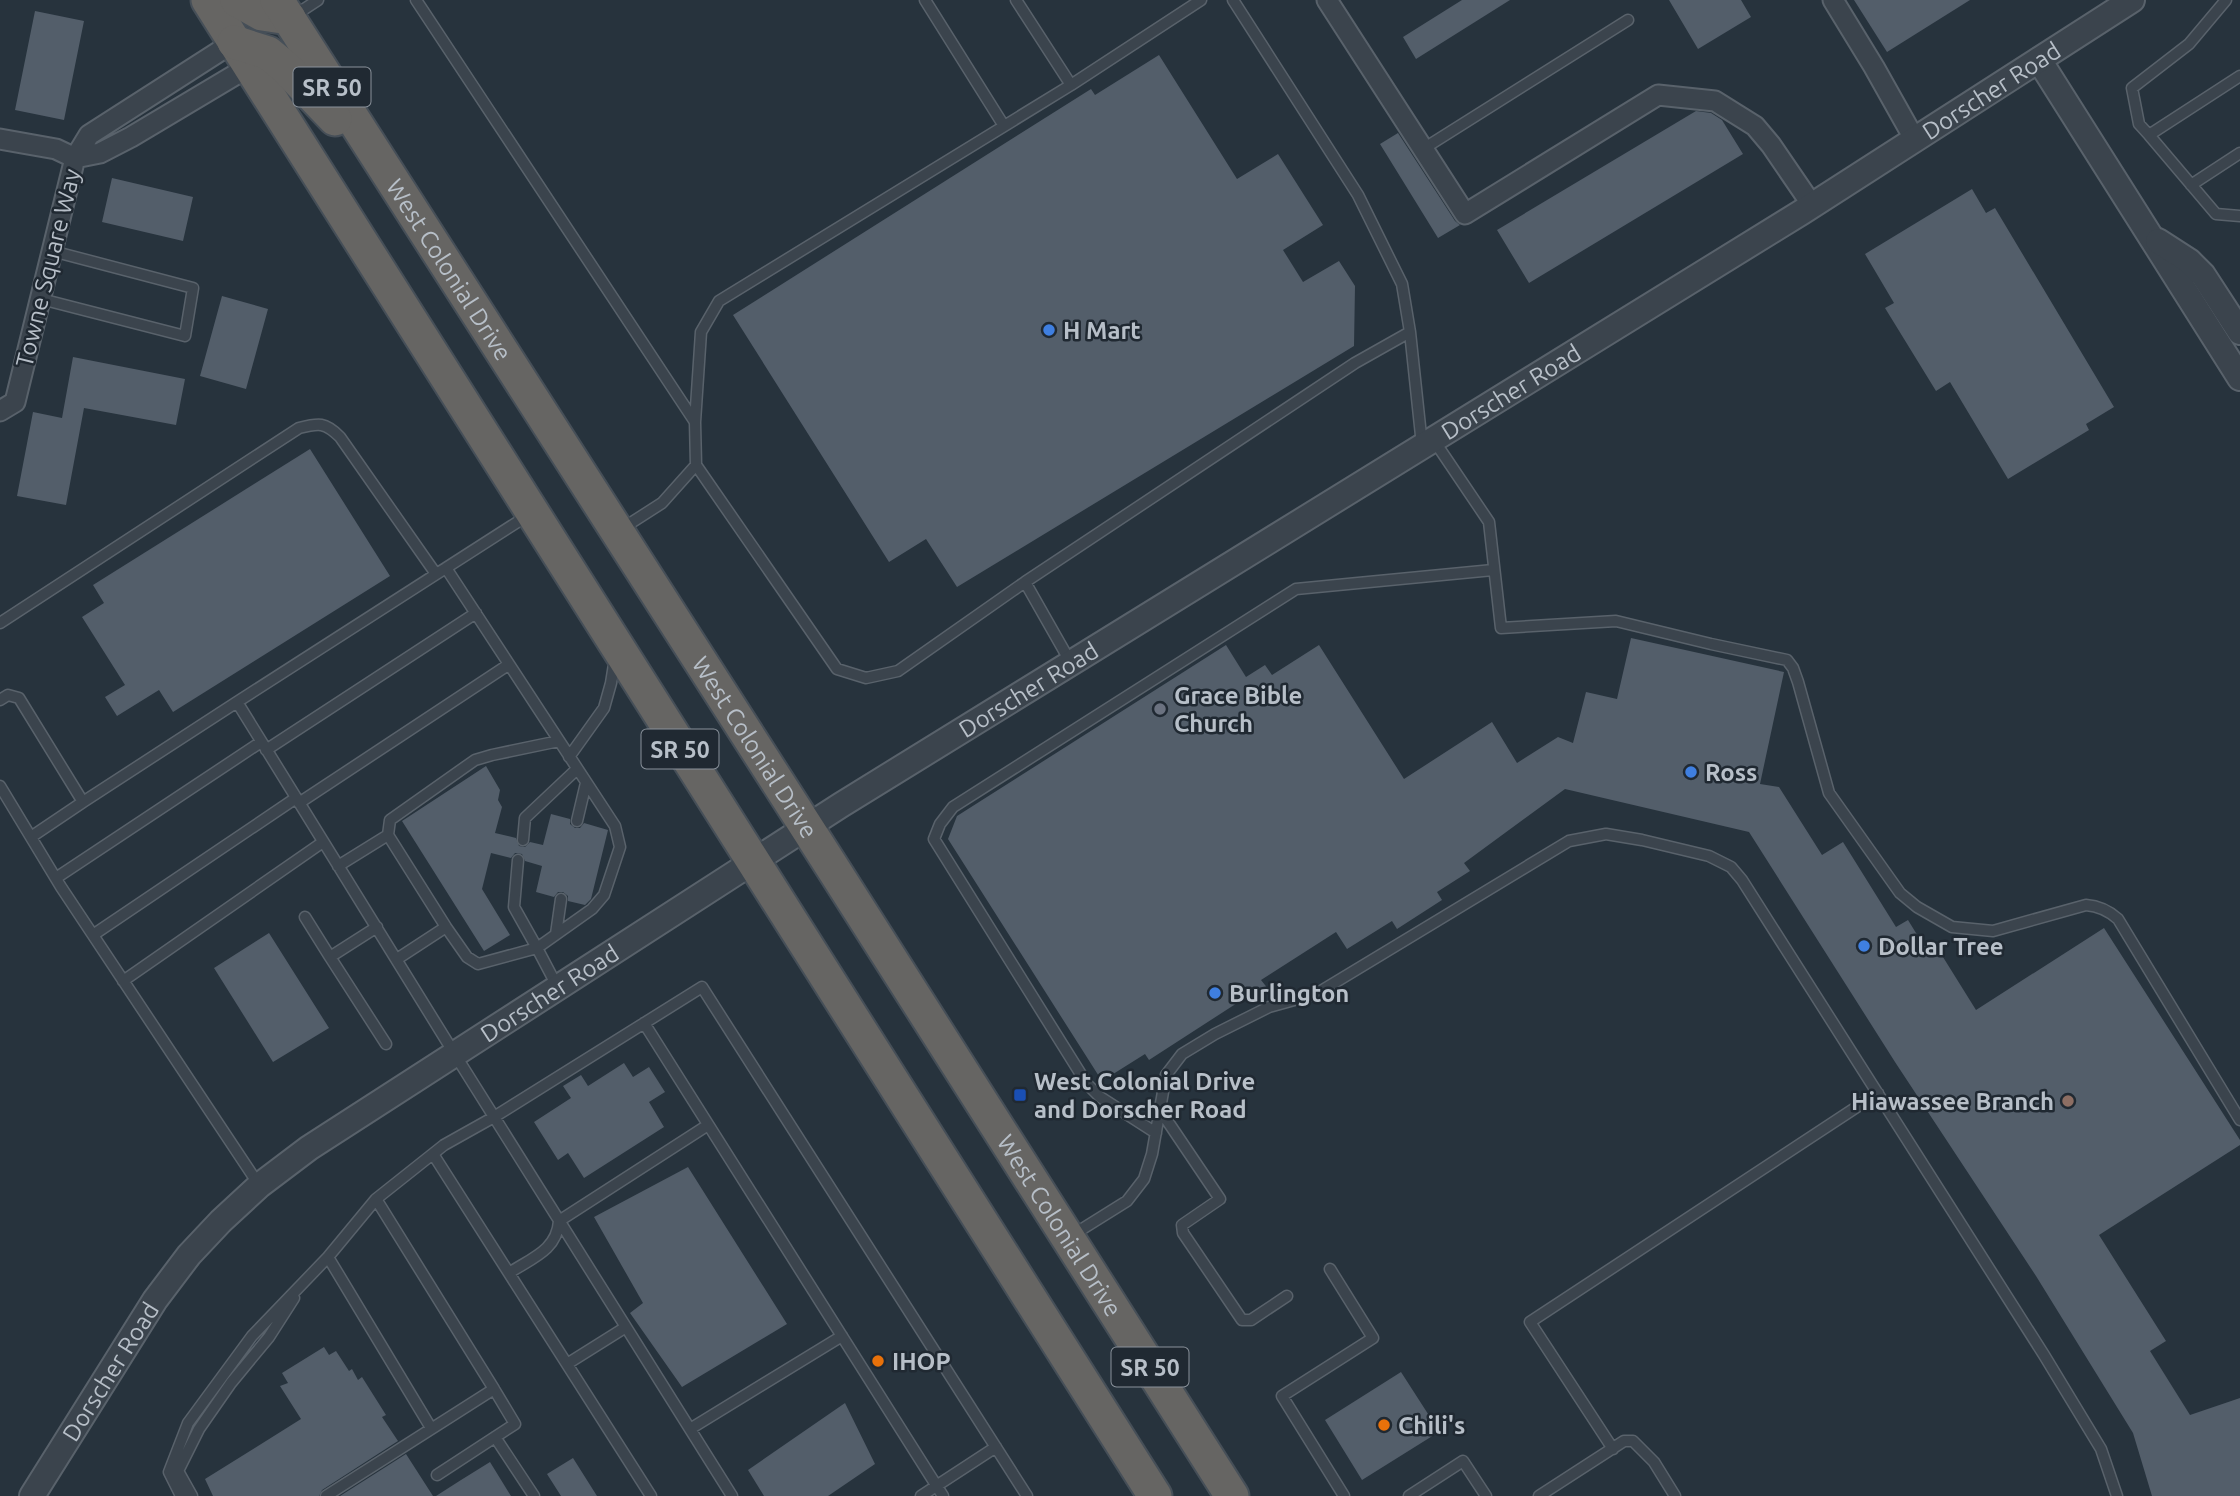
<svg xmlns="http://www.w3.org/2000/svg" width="2240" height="1496" font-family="Ubuntu,sans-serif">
  <rect width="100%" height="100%" fill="#27333d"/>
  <path fill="#535e6a" d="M1462 0H1510L1416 59 1403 37Z
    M1669 0H1741L1751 17 1698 49Z
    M1854 0H1970L1887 52Z
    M35 11 84 21 64 120 15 110Z
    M1159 55 1237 179 1278 154 1323 225 1283 250 1303 282 1339 261 1355 286 1354 346 957 587 926 539 889 562 733 315 1091 89 1095 95Z
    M1696 111 1711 113 1722 120 1743 154 1529 283 1497 230Z
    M1398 133 1455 221 1460 225 1438 238 1380 144Z
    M112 178 193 197 183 241 102 222Z
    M1972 189 1986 213 1995 208 2114 407 2086 424 2089 430 2008 479 1950 382 1936 391 1885 308 1894 303 1865 254Z
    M222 296 268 309 246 389 200 376Z
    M73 357 185 379 176 425 84 408 66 505 17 496 33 412 62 418Z
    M310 449 390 576 173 712 159 690 117 716 105 697 125 685 82 617 104 603 93 585Z
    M1631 638 1784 672 1760 784 1779 787 1822 855 1843 842 1896 927 1908 920 1924 946 1933 941 1976 1010 2104 928 2240 1140V1145L2099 1235 2166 1341 2150 1351 2190 1415 2240 1398V1496H2152L2133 1433 2036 1276 1895 1062 1749 832 1565 789 1464 863 1470 871 1437 892 1442 900 1397 929 1392 921 1347 949 1336 932 1261 980 1269 990 1251 1001 1248 996 1149 1060 1145 1054 1102 1081 948 839 957 816 1226 645 1246 677 1265 665 1272 675 1319 645 1404 779 1492 722 1517 763 1558 737 1573 743 1586 692 1617 699Z
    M486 766 500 790 498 800 502 807 495 833 516 838 519 846 525 847 530 842 543 845 551 814 570 819V824L575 828H580L584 823 608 830 591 899 585 905 568 901V896L563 892H558L554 897 536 892 542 866 525 861 522 854 515 853 511 858 491 853 482 889 510 935 484 951 402 821Z
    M269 933 329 1028 273 1062 214 968Z
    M624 1063 633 1077 649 1067 665 1092 649 1102 664 1127 584 1178 568 1153 558 1160 534 1122 571 1098 563 1086 581 1075 588 1086Z
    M688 1167 787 1324 682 1387 630 1313 643 1303 594 1217Z
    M324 1347 329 1355 336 1351 349 1371 352 1369 358 1380 362 1377 386 1415 382 1417 398 1441 322 1490 319 1496H213L205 1479 301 1419 280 1386 288 1383 282 1373Z
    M1401 1372 1430 1417 1433 1415 1442 1430 1362 1480 1325 1420Z
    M845 1403 875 1464 828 1496H764L748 1470Z
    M406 1454 433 1496H340Z
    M573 1458 597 1496H561L547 1474Z
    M490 1462 511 1496H436L461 1480Z"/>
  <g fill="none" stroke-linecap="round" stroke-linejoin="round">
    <g stroke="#59626b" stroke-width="13">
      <path id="service" d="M416 0 695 422 696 465 837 669 866 678 898 671 1025 582 1355 363 1410 332 1422 445
        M925 0 1004 126
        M1016 0 1071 85
        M1233 0 1358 195 1402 284 1410 332
        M2226 0 2189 44 2132 88 2139 124 2149 135 2216 214 2240 216
        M292 17 318 0
        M2149 135 2240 76
        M1423 149 1628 20
        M2191 185 2240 153
        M41 299 185 336 193 288 52 251
        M695 422 701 332 719 301 1071 85 1201 0
        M1433 439 1489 522 1501 628 1616 621 1711 644 1787 660 1793 668 1798 682 1829 793 1900 893 1917 907 1952 927 1993 931 2086 905C2099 906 2108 910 2118 919L2240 1120
        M530 514 237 702 454 1053 732 1496
        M623 528 662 503 696 465
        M446 568 615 826 620 847 604 895 592 909 537 948 557 986
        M1025 582 1071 663
        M0 623 299 428C319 423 325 422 340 437L436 574
        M0 700 8 695 19 698 83 802 31 837
        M266 750 476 613
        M569 757 604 708 611 683 615 658
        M0 786 61 887 259 1185
        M83 802 237 702
        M299 803 508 665
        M577 821 586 783
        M523 840 525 818 577 769
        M518 860 514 907 537 948 478 964 467 957 446 927 388 835 390 820 475 760 492 755 559 741
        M338 866 388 835
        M56 878 261 742
        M305 917 330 957
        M377 927 330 957 386 1044
        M556 934 561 899
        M93 935 296 798
        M397 959 446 927
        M123 981 323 842
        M644 1023 943 1496
        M1160 1110 1220 1199 1182 1225 1183 1233 1242 1320H1251L1287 1296
        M1156 1133 1100 1097 1087 1084 934 839 940 824 953 807 1296 589 1493 570
        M433 1154 651 1496
        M1071 1236 1127 1201 1144 1179 1152 1154 1166 1075 1182 1054 1215 1034 1269 1007 1316 994 1569 841 1606 834 1642 840 1709 856 1731 867 1742 880 2044 1355 2101 1449 2117 1496
        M328 1257 431 1428
        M1330 1269 1373 1338 1282 1396 1344 1496
        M509 1273C532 1258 557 1250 559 1221L708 1125
        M567 1364 626 1327
        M690 1429 842 1336
        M495 1437 534 1496
        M1613 1449 1530 1322 1878 1093
        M437 1475 515 1424 494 1389
        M181 1496 169 1472 188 1423 252 1336 328 1257 376 1199 444 1145 494 1117 702 987 1027 1496
        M192 1496 178 1471 199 1429 231 1383 269 1337 294 1298
        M326 1496 494 1389 376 1199
        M921 1496 996 1447
        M1409 1496 1463 1461 1486 1496
        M1539 1496 1624 1441H1633L1654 1462 1675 1496"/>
    </g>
    <g stroke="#59626b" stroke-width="23">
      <path id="minor" d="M1327 0 1465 214 1658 95 1715 101 1755 126 1771 145 1812 205
        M1833 0 1874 67 1915 140
        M0 139 56 149 75 158
        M75 158 100 153 131 137 250 66
        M0 411 15 402 75 158 89 135 234 42"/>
    </g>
    <g stroke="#59626b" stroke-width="28">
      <g id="tertiary">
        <path d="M2039 60 2240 378"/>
        <path d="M2158 241 2189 261 2203 275 2240 332"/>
        <path id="s1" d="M32 1496 155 1300 189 1255 221 1221 260 1185 309 1148 841 805 1802 212 2132 0"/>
      </g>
    </g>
    <g stroke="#464f58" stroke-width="37">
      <g id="trunk">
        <path d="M208 0 1155 1496"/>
        <path d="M237 0 262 14 289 18"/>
        <path id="s2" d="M277 0 834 870 1232 1496"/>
        <path d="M234 42 268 53 285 67 335 119"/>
      </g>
    </g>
    <use href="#service" stroke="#3b444d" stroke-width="10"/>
    <use href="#minor" stroke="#3b444d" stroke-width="19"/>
    <use href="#tertiary" stroke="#3b444d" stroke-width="24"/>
    <use href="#trunk" stroke="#666563" stroke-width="33"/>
  </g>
  <g fill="#3f7fe0" stroke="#202932" stroke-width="2.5">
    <circle cx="1049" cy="330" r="7"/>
    <circle cx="1691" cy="772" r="7"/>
    <circle cx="1864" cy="946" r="7"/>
    <circle cx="1215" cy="993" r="7"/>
  </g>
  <circle fill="#6b7280" stroke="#202932" stroke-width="2.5" cx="1160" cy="709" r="7"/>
  <rect fill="#1a4fb4" stroke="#202932" stroke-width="2.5" x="1013" y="1088" width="14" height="14" rx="3.5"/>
  <circle fill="#8d6e63" stroke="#202932" stroke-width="2.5" cx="2068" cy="1101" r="7"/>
  <g fill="#e8710a" stroke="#202932" stroke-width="2.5">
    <circle cx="878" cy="1361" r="7"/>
    <circle cx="1384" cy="1425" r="7"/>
  </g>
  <g text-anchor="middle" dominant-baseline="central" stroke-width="5" stroke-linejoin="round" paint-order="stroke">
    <g fill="#202932" stroke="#8a929b" stroke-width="2">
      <rect x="293.5" y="67.5" width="77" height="39" rx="5"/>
      <rect x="641.5" y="729.5" width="77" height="39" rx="5"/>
      <rect x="1111.5" y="1347.5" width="77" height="39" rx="5"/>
    </g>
    <g font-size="23" font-weight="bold" fill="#b7bfc8">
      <text x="332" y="87">SR 50</text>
      <text x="680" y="749">SR 50</text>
      <text x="1150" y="1367">SR 50</text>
    </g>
    <g font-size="24" fill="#b7bfc8" stroke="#202932">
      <text stroke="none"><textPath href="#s1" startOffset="2436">Dorscher Road</textPath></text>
      <text transform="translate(48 268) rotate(-76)">Towne Square Way</text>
      <text stroke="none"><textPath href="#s2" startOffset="320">West Colonial Drive</textPath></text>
      <text stroke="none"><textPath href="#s1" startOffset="1869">Dorscher Road</textPath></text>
      <text stroke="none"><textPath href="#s1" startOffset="1302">Dorscher Road</textPath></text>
      <text stroke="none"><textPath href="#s2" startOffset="887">West Colonial Drive</textPath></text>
      <text stroke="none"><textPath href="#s1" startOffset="735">Dorscher Road</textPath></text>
      <text stroke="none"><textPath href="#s2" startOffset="1454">West Colonial Drive</textPath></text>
      <text stroke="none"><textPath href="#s1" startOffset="147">Dorscher Road</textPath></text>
    </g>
    <g font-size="24" font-weight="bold" fill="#b7bfc8" stroke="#202932" text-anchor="start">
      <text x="1063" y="330">H Mart</text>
      <text x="1174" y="695">Grace Bible<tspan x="1174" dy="28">Church</tspan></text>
      <text x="1705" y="772">Ross</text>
      <text x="1878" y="946">Dollar Tree</text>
      <text x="1229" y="993">Burlington</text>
      <text x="1034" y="1081">West Colonial Drive<tspan x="1034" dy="28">and Dorscher Road</tspan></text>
      <text x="2054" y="1101" text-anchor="end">Hiawassee Branch</text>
      <text x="892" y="1361">IHOP</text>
      <text x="1398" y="1425">Chili's</text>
    </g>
  </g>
</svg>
